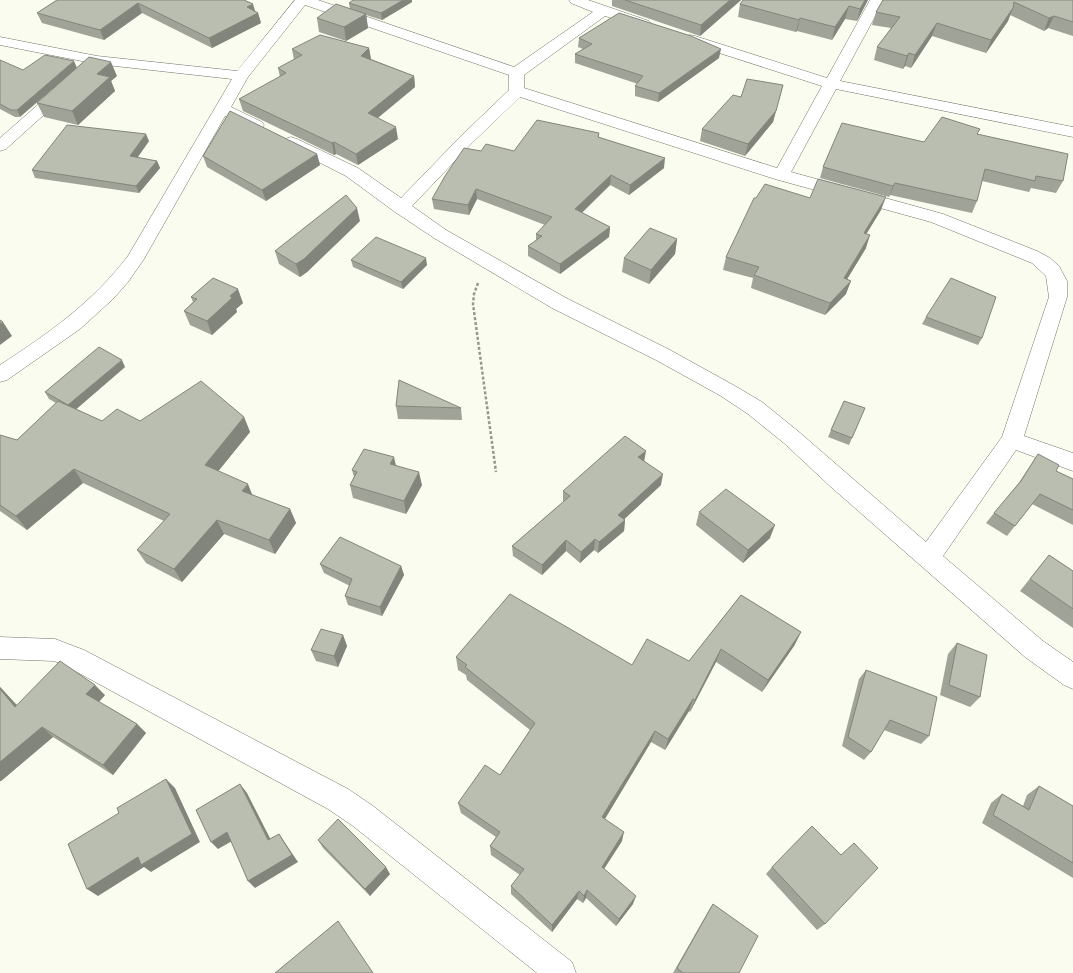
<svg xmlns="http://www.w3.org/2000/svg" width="1073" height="973" font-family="'Noto Sans',sans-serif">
  <rect width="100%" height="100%" fill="#f9fcee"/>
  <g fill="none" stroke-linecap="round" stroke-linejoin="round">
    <g stroke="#717468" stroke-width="1">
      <path id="minor" d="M295 0H318L514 67 593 12 571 3 569 0H588L649 21 651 24 649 27 644 28 605 16 524 75V88L777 168 822 86 685 42 683 39 685 36 690 35 695 36 827 78 870 0H884L840 81 1073 127V137L836 89 791 172 943 214 1037 251 1050 258 1059 266 1067 281V297L1024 436 1073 453V471L1016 450 943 556 1043 641 1073 662V689L1064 685 1025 657 831 487 785 444 748 414 721 396 656 360 552 308 434 238 395 212 346 176 285 145 283 142 285 139 291 137 297 139 358 168 401 198 460 137 509 90V75L305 5 248 77 231 107 262 122 264 125 262 128C249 131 236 122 225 116L144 259 128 282 113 299 80 329 7 380 0 382V365C49 333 92 303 128 256L232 79 97 64 0 45V37L97 56 237 71ZM520 97 775 179 931 222 1032 263 1046 276 1049 297 1002 437 926 542 799 432 762 402 735 386 670 350 566 298 446 230 412 206 472 143Z
        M62 86 67 88 70 91 67 94 6 149 0 151V138L57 88Z
        M0 637 55 639 84 650 348 789 373 806 572 962 576 973H537L353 826 328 809 66 666 54 661 0 659Z"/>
    </g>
    <path stroke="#95988e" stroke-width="2.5" stroke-dasharray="3 2" stroke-linecap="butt" d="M478 283 474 294 473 304 496 472"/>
    <use href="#minor" fill="#fff" fill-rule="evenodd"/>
  </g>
  <path fill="#a0a397" d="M57 0H244L255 11 258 13 261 23 212 48 142 13 104 40 42 23 37 13Z
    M612 0H741L700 36 612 6Z
    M868 0 857 21 845 19 832 40 797 31 796 32 738 17 740 4Z
    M883 0H1073V36L1048 28 1044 31 1010 15 1008 21 986 53 932 36 911 68 905 66 903 69 874 60 877 47 891 28 872 25 876 12Z
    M412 2 382 20 366 15 368 28 346 41 319 32 317 18 350 9 349 3Z
    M579 38 719 58 658 102 635 96V86L638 84 575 63V54L583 49 578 47Z
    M369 48 371 59 414 76 415 87 378 118 398 139 358 165 336 154 334 155 243 111 239 99 280 77 278 68 294 60 292 49Z
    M0 60 20 117H15L0 109Z
    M117 76 111 81 115 91 78 125 44 117 37 103Z
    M783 85 773 122 745 156 700 141 702 129 741 97Z
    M599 133V137L664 168 629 195 610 185 582 213 610 227 609 237 560 274 528 256V246L536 241V234L545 225 477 199 469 215 434 209 432 199 481 151H514Z
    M149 141 137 158 157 161 160 168 139 193 35 178 32 170Z
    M924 142 1063 181 1056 193 1031 188 1029 192 982 181 977 201 972 213 890 195 889 197 820 178 823 167Z
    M317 154 320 165 266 201 207 167 203 156Z
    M756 198H810L881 210 866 234V248L847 279 846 294 825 315 751 288 753 278 723 270 726 257Z
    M360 221 307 272 300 277 279 264 275 251Z
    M677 239 675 254 649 284 622 272 624 258Z
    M351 260 427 265 403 289 353 267Z
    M191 297 243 303 236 309 237 312 212 335 190 325 184 311 193 302Z
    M926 317 982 338 978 345 922 324Z
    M125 367 76 409 102 421H140L244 417 250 432 218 471 253 495 290 509 296 523 275 554 224 534 182 582 146 563 137 550 164 521 83 483 27 530 0 511V435L17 440 56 403 49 399 45 392Z
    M396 406 461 408 462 420 398 419Z
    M865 408 849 445 828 437 831 430Z
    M1038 454 1056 471 1073 479V525L1032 504 1007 536 986 523 994 513 1018 484Z
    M644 460 661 485 624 519 625 520 624 531 598 553 594 550 580 563 566 551 542 575 513 556 512 546 563 502V491Z
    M396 465 422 485 406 514 353 498 350 485 354 477 352 470Z
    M699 512 770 538 743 563 696 525Z
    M1049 555 1073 571V628L1020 591Z
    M320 564 401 566 404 575 382 616 348 605 345 596 350 586 324 573Z
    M741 595 801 632 794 646 762 692 716 662 690 712 689 711 665 750 651 742 605 819 622 841 604 869 633 904 616 926 586 898 583 903 577 899 552 932 511 894V886L520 875 491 855 490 846 496 837 461 813 458 803 500 775 530 730 467 680 466 675 458 670 456 657 632 665 689 661Z
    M343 635 347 646 338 667 316 661 311 650Z
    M957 643 980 697 970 707 940 695 948 654Z
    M866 670 929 736 921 744 884 730 871 752 864 760 842 746 859 679Z
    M0 687 17 705 105 695 99 702 137 724 146 733 113 775 53 737 1 781H0Z
    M1039 786 1073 806V878L982 823 991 803 1002 794 1023 806 1027 795Z
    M318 840 390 874 370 896 323 848Z
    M841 855 825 924 817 930 766 874 772 867Z
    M713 904 739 973H673L709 910Z"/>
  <path fill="#82857b" d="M403 0H412V2L382 20 381 13Z
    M730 0H741L700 36 701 25Z
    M865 0H868L857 21 860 9Z
    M138 3 142 13 104 40 100 30Z
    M253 4 256 14 258 13 261 23 212 48 209 38 247 7Z
    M849 6 845 19 832 40 835 27Z
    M1013 8 1008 21 986 53 991 40Z
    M366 14 368 28 346 41 344 27Z
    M1054 16 1048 28 1044 31 1049 18Z
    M800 18 797 31 796 32 799 20Z
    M937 23 932 36 911 68 915 55Z
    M369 48 371 60 361 56Z
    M721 49 719 58 658 102 659 93Z
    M909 53 905 66 903 69 907 56Z
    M74 61 77 68 20 117 17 110Z
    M111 62 117 76 111 81 115 91 78 125 72 111 97 74Z
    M414 76 415 87 370 124 368 113Z
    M783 85 773 122 745 156 748 144Z
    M396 127 398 139 358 165 356 154Z
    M146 134 149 141 133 164 130 156Z
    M334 142 336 154 334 155 332 143Z
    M317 154 320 165 266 201 262 190Z
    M665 158 664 168 629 195 630 185Z
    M157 161 160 168 139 193 136 186Z
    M611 175 610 185 575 219V209Z
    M895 183 890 195 889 197 893 186Z
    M476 189 477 199 469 215 468 205Z
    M886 197 881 210 859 246 864 233Z
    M357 208 360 221 307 272 300 277 296 264Z
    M610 227 609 237 560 274V264Z
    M870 235 866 248 840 291 844 278Z
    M677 239 675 254 649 284 651 270Z
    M426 258 427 265 403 289 401 282Z
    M851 281 846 294 825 315 830 303Z
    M238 289 243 303 236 309 237 312 212 335 207 321 230 296Z
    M3 322 12 336 0 345V324Z
    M122 360 125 367 73 412 68 405Z
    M244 417 250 432 212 479 205 465Z
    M646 451 644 462 638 457Z
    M394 457 397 470 390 464Z
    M74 469 83 483 27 530 16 516Z
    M419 472 422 485 406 514 404 501Z
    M663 474 661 485 617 526 618 515Z
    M248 484 254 499 242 491Z
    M290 509 296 523 275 554 269 540Z
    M217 520 224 534 182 582 174 569Z
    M625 520 624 531 598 553 599 542Z
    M775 525 770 538 743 563 748 550Z
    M595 539 594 550 580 563 581 552Z
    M566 540V551L542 575V565Z
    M401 566 404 575 382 616 380 607Z
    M801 632 794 646 762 692 768 680Z
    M343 635 347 646 338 667 334 656Z
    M721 649 716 662 690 712 695 700Z
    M95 685 105 695 96 705 86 694Z
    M0 687 2 689 27 717 15 707 0 689Z
    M693 699 689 711 665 750 668 739Z
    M137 724 146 733 113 775 103 765Z
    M42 727 53 737 1 781H0V762Z
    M655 731 651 742 600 827 602 817Z
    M166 779 175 788 200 842 151 872 144 867 98 896 87 889Z
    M240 784 247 793 275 848 268 840Z
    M227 832 234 840 218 849 211 842Z
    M624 832 622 841 600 875 602 867Z
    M279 834 298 862 255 888 248 881Z
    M386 867 390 874 370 896 365 889Z
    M587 890 586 898 583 903 584 896Z
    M579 891 577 899 552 932V925Z
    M636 896 633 904 616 926 619 919Z"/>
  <path fill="#babeb0" stroke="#82857b" d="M57 0H244L253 4 247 7 258 13 209 38 138 3 100 30 37 13Z
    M353 0H403L381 13 349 3Z
    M625 0H730L701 25Z
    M743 0H865L860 9 849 6 835 27 800 18 799 20 740 4Z
    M883 0H1073V22L1054 16 1049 18 1014 2 1013 8 991 40 937 23 915 55 909 53 907 56 877 47 900 17 876 12Z
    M336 4 366 14 344 27 317 18Z
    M619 13 691 36 721 49 659 93 635 86 643 76 575 54 592 44 579 38Z
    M320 35 369 48 361 56 414 76 368 113 396 127 356 154 334 142 332 143 239 99 286 73 278 68 302 55 292 49Z
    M45 55 74 61 17 110H11L0 104V60L23 70Z
    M89 57 111 62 97 74 110 77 72 111 37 103Z
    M747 79 783 85 776 111 748 144 702 129 733 95 741 97Z
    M230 111 317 154 262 190 203 156Z
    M942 117 980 129 977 134 1068 154 1063 181 1036 176 1035 181 985 169 977 201 895 183 893 186 823 167 842 123 924 142Z
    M537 120 599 133 598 137 665 158 630 185 611 175 575 209 610 227 560 264 528 246 542 236 536 234 552 217 476 189 468 205 432 199 445 176 464 148 481 151 486 144 514 151Z
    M67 125 146 134 130 156 157 161 136 186 32 170Z
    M818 179 886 197 864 233 870 235 844 278 851 281 830 303 754 275 759 267 726 257 754 198H756L765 184 810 198Z
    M346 195 357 208 304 259 296 264 275 251Z
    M650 228 677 239 651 270 624 258Z
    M376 237 426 258 401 282 351 260Z
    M213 278 238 289 230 296 232 298 207 321 184 311 197 299 191 297Z
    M951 278 996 297 982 338 926 317Z
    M0 320 3 322 0 324Z
    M99 347 122 360 68 405 45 392Z
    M399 380 461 408 396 406Z
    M201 381 244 417 205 465 248 484 242 491 290 509 269 540 217 520 174 569 137 550 170 514 74 469 16 516 0 505V435L17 440 58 401 102 421 117 409 140 421Z
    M844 401 865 408 852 438 831 430Z
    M625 436 646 451 638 457 663 474 618 515 625 520 599 542 595 539 581 552 566 540 542 565 512 546 570 496 563 491Z
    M364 449 394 457 390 464 419 472 404 501 350 485 357 472 352 470Z
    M1038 454 1059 465 1056 471 1073 479V510L1040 494 1015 526 994 513 1021 481Z
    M726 489 775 525 748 550 699 512Z
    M340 537 401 566 380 607 345 596 352 579 320 564Z
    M1049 555 1073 571V609L1030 579Z
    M510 594 632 665 647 639 689 661 741 595 801 632 768 680 721 649 695 700 693 699 668 739 655 731 602 817 624 832 602 867 636 896 619 919 587 890 584 896 579 891 552 925 511 886 524 869 490 846 500 832 458 803 485 765 500 775 535 723 465 667 467 665 456 657Z
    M321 629 343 635 334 656 311 650Z
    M957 643 987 655 980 697 949 685Z
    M60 661 95 685 86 694 137 724 103 765 42 727 0 762V689L15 707Z
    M866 670 937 697 929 736 890 720 871 752 848 737Z
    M166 779 192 834 141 865 138 857 87 889 68 844 119 813 117 808Z
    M240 784 268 840 279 834 292 855 248 881 227 832 211 842 196 810Z
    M1039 786 1073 806V863L993 815 1002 794 1029 810Z
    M338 819 386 867 365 889 318 840Z
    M812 826 841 855 854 843 878 868 825 924 772 867Z
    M713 904 758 936 739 973H683L677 968Z
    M338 921 373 973H275Z"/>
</svg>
